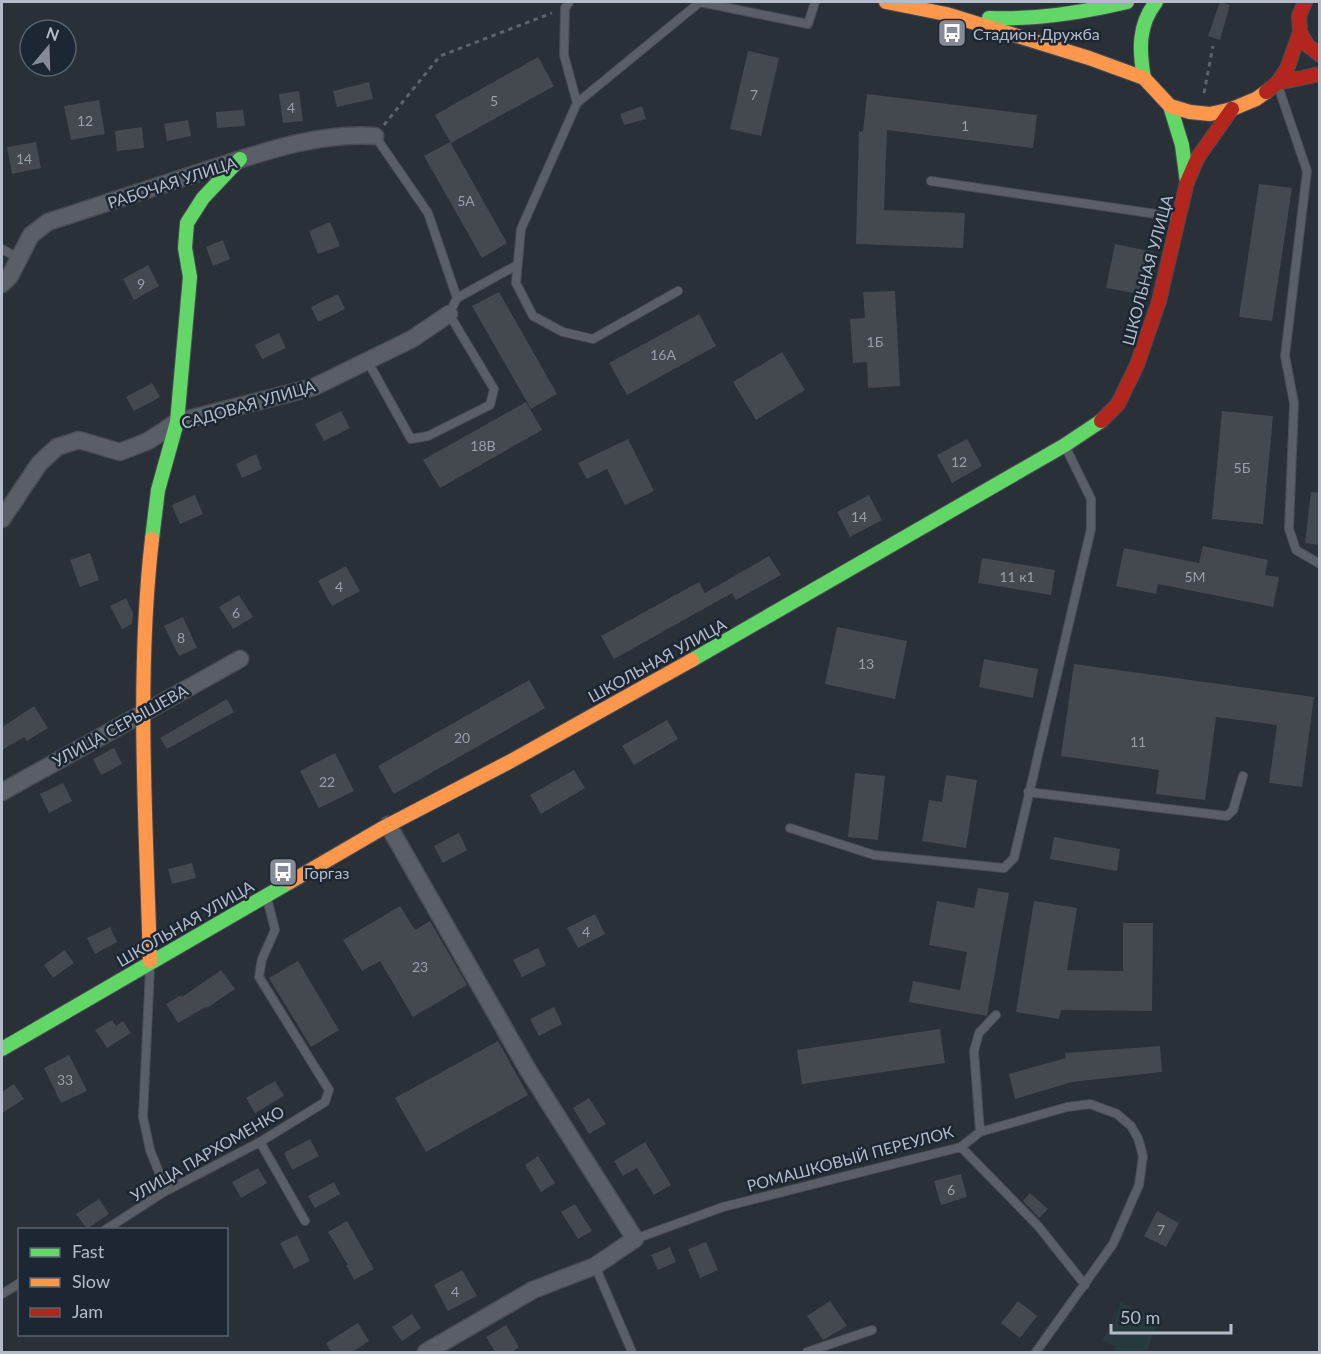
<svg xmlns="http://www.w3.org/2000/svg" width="1321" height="1354" font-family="Lato,sans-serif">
  <rect width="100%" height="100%" fill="#2a3038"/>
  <path fill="#273a3e" d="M1120 1302 1158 1318 1147 1352H1115V1346L1102 1340 1115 1320Z"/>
  <path fill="#444950" d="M1220 2 1230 5 1220 40 1208 36Z
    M748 51 779 58 761 136 730 129Z
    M538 57 554 86 451 143 435 115Z
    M369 82 373 99 337 107 333 91Z
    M299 91 303 121 283 123 279 94Z
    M867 94 1037 115 1033 148 887 130 884 210 965 213 963 248 856 244 859 131 863 132Z
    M99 100 105 134 71 140 64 106Z
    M642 106 646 119 624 125 620 114Z
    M243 110 245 126 217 128 216 112Z
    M188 120 191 136 167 141 164 124Z
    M142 127 144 148 117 151 115 131Z
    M36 142 41 168 12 174 7 147Z
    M450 142 507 243 482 258 424 156Z
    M1259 184 1292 188 1272 321 1239 317Z
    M330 222 340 246 318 254 309 231Z
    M223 240 230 259 213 266 206 247Z
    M1115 244 1154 252 1145 295 1106 288Z
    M148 265 159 286 134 300 123 279Z
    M895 291 900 386 868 388 867 362 853 363 850 319 865 318 863 292Z
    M499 292 557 394 531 409 472 306Z
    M338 294 345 309 318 322 311 307Z
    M699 314 716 346 627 395 609 363Z
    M279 333 286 348 262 359 255 345Z
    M782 352 805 390 756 420 733 382Z
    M152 383 160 397 134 411 126 397Z
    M526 402 542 430 440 488 423 460Z
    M341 411 350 428 324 441 315 424Z
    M1222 411 1273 416 1263 524 1212 519Z
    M628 439 654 491 625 505 607 469 587 479 578 463Z
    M967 439 982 466 952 483 937 455Z
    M256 454 262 469 242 478 236 464Z
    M1311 492 1320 493V545L1305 543Z
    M195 495 203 514 180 524 172 505Z
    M869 495 882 520 850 537 837 512Z
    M1203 546 1268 560 1265 575 1279 577 1273 607 1158 584 1156 594 1116 586 1124 548 1199 563Z
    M90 553 99 580 80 587 70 560Z
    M769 556 781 575 736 600 732 593 614 659 601 636 699 582 705 593Z
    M982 558 1055 570 1051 595 978 583Z
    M346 566 360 591 332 606 318 581Z
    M239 595 253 617 233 629 219 607Z
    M126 598 133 613 132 624 122 629 110 606Z
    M183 617 197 648 179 656 164 626Z
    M837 627 907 641 895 699 825 684Z
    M984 659 1038 669 1033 698 979 687Z
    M1074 664 1314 697 1302 787 1269 783 1277 725 1216 717 1205 800 1156 794 1159 770 1061 756Z
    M529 680 545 708 394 794 378 766Z
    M227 699 234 712 167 749 160 738Z
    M34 706 48 728 27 741 24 737 2 750V727Z
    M667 720 678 739 634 765 622 746Z
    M114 748 122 764 101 775 93 759Z
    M335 753 354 791 319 808 300 771Z
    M574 770 585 788 541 814 530 795Z
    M855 773 885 776 878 840 848 837Z
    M946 775 977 780 966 848 922 841 929 800 942 802Z
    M63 783 72 801 49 813 40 794Z
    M459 833 467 850 443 863 434 846Z
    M1054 837 1120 849 1117 871 1050 859Z
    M192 863 196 878 172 884 168 869Z
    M978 888 1009 893 987 1016 909 1002 913 981 960 990 967 952 929 945 937 901 974 908Z
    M1034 901 1077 908 1067 970 1123 971V923H1153L1152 1011 1061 1010 1059 1019 1016 1012Z
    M400 906 415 930 430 921 467 985 413 1017 380 961 362 971 343 940Z
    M595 914 605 934 578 948 567 928Z
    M110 927 117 942 95 954 87 938Z
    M538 948 546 965 522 977 513 960Z
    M65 950 74 963 53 978 44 965Z
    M298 961 339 1030 311 1047 269 978Z
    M221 970 235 989 207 1008 206 1007 178 1023 166 1004 181 995 182 997Z
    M554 1007 562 1024 539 1036 530 1019Z
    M112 1020 116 1026 123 1021 131 1033 107 1048 95 1030Z
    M940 1029 945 1063 802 1084 797 1050Z
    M498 1041 528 1095 426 1152 395 1098Z
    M1160 1046 1162 1072 1072 1082 1015 1099 1009 1074 1066 1058 1065 1053Z
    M69 1055 87 1091 61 1103 44 1068Z
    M275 1081 284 1096 255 1113 246 1098Z
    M14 1084 24 1099 2 1113V1092Z
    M589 1098 606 1124 589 1134 573 1108Z
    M310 1139 319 1156 292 1170 284 1153Z
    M645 1142 671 1185 654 1195 637 1168 623 1176 614 1161Z
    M538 1156 555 1183 541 1192 525 1165Z
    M258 1168 267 1183 241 1198 232 1182Z
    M961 1174 967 1197 941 1205 934 1181Z
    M334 1182 340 1194 315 1208 308 1196Z
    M1030 1193 1048 1209 1039 1218 1023 1201Z
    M99 1199 109 1214 87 1229 76 1214Z
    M575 1204 592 1231 578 1239 561 1212Z
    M1157 1211 1179 1223 1166 1247 1144 1236Z
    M347 1221 374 1269 354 1280 346 1265H348L328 1232Z
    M297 1235 310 1261 294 1269 280 1243Z
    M706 1242 718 1270 700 1278 688 1249Z
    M670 1247 676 1262 658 1270 651 1255Z
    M462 1270 477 1296 448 1311 434 1285Z
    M830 1301 847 1326 823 1340 807 1316Z
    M1018 1301 1037 1316 1020 1338 1001 1323Z
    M412 1314 421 1328 402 1341 392 1327Z
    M358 1323 369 1341 351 1353H332L326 1343Z
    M506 1325 519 1347 511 1353H496L486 1337Z"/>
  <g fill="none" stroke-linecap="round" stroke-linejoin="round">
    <g stroke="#484c53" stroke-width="10">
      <path id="lane" d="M569 2 565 8 564 55 577 103
        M1278 86 1307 171 1285 356 1294 403 1289 529 1296 550 1320 564
        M375 136 428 213 457 298
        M931 181 1177 217
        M2 249 18 258
        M678 291 593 339 563 332 533 316 516 283 521 229 577 103 700 2 808 24 815 2
        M368 362 411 439 428 436 490 405 494 389 449 314 457 298 517 265
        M1028 792 1227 816 1233 810 1243 776
        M790 828 874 855 1004 868 1014 858 1091 529V499L1066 448
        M150 968 143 1117 150 1150 160 1175 164 1192
        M980 1132 974 1051 979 1033 996 1015
        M260 1142 305 1221
        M961 1147 1039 1227 1085 1285
        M105 1230 164 1192 260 1142 325 1102 329 1090 259 977 262 959 275 930 267 898
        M635 1239 723 1207 961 1147 980 1132 1067 1107 1090 1104 1117 1114 1131 1126 1138 1138 1143 1156 1139 1185 1113 1244 1036 1352
        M595 1266 632 1352
        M2 1294 20 1283
        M807 1352 872 1330"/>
    </g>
    <g stroke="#484c53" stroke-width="19">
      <path id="street" d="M2 284 10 276 31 235 48 222C99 205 150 189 201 172 257 154 316 132 375 136
        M2 519 39 464 57 447 79 440 120 452 148 441 177 422 314 387 412 339 449 314
        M2 792 240 659
        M388 825 528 1070 635 1239 595 1266 533 1290 426 1352"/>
    </g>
    <g stroke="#484c53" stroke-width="16">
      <path id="fast" d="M989 18C1036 20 1081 13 1127 2
        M1144 78C1139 50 1138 25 1156 2
        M1170 106 1182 145 1187 182
        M152 539 158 490 177 422 190 277 185 248 187 223 203 198 240 159
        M692 660 1065 445 1101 421
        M2 1049 290 882"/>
    </g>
    <g stroke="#484c53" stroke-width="16">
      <path id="slow" d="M886 2 946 14 1089 58 1144 78 1170 106 1190 112 1210 114 1232 109 1256 99 1266 92
        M290 882 381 829 511 761 692 660
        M150 961C146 821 136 679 152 539"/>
    </g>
    <g stroke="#484c53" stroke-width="16">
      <path id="jam" d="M1300 32 1307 45 1320 55
        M1277 83 1320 74
        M1266 92 1277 83 1287 69 1300 32 1299 16 1305 2
        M1101 421 1118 404 1137 365 1159 301 1187 182 1198 157 1232 109"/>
    </g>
    <path stroke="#5d636a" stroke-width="3" stroke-dasharray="4.5 4.5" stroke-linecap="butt" d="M1204 93 1213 46
      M384 125 440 56 552 13"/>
    <use href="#lane" stroke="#5a5e66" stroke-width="8"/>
    <use href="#street" stroke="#5a5e66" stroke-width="16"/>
    <use href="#fast" stroke="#63d668" stroke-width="14"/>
    <use href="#slow" stroke="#ff974d" stroke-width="14"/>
    <use href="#jam" stroke="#b3261e" stroke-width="14"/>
  </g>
  <defs>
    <g id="bus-square" transform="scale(1.5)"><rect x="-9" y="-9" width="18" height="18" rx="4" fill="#848b96" stroke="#1d2633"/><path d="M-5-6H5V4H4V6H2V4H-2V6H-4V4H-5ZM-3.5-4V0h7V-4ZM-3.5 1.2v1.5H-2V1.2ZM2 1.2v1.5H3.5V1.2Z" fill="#fff"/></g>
  </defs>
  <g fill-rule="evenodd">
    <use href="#bus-square" x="952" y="33"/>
    <use href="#bus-square" x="283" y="872"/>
  </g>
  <g text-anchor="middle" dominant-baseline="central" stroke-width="5" stroke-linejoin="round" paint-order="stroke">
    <g font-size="14" fill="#989fab">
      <text x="754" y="94">7</text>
      <text x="494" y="100">5</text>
      <text x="291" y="107">4</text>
      <text x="85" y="120">12</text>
      <text x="965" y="125">1</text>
      <text x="24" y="158">14</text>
      <text x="466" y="200">5А</text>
      <text x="141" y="283">9</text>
      <text x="875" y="341">1Б</text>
      <text x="663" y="354">16А</text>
      <text x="483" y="445">18В</text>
      <text x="959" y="461">12</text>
      <text x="1242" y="467">5Б</text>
      <text x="859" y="516">14</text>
      <text x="1017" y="576">11 к1</text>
      <text x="1195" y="576">5М</text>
      <text x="339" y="586">4</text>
      <text x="236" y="612">6</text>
      <text x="181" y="637">8</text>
      <text x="866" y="663">13</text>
      <text x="462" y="737">20</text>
      <text x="1138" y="741">11</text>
      <text x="327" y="781">22</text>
      <text x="586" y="931">4</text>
      <text x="420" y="966">23</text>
      <text x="65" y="1079">33</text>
      <text x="951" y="1189">6</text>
      <text x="1161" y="1229">7</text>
      <text x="455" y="1291">4</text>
    </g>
    <g font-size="16" fill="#b4bcc9" stroke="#1d2633" text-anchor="start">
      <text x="973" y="33">Стадион Дружба</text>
      <text x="304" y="872">Горгаз</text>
    </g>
    <g font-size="16" fill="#b4bcc9" stroke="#1d2633">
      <text transform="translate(172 182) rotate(-18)">РАБОЧАЯ УЛИЦА</text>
      <text transform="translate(1147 270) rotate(-75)">ШКОЛЬНАЯ УЛИЦА</text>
      <text transform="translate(248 404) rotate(-16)">САДОВАЯ УЛИЦА</text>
      <text transform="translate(657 660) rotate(-29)">ШКОЛЬНАЯ УЛИЦА</text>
      <text transform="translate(120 725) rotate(-29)">УЛИЦА СЕРЫШЕВА</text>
      <text transform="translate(185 923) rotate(-30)">ШКОЛЬНАЯ УЛИЦА</text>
      <text transform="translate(207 1153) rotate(-30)">УЛИЦА ПАРХОМЕНКО</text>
      <text transform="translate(850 1158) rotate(-15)">РОМАШКОВЫЙ ПЕРЕУЛОК</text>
    </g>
  </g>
  <rect width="1321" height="1354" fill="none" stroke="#b4bcc9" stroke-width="6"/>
  <rect x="18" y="1228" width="210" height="108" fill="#1d2633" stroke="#59626f" stroke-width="1.5"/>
  <rect x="30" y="1248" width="30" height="9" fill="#63d668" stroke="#59626f" stroke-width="1.5"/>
  <text x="72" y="1258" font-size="18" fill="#b4bcc9">Fast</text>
  <rect x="30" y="1278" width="30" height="9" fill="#ff974d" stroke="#59626f" stroke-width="1.5"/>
  <text x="72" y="1288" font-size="18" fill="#b4bcc9">Slow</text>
  <rect x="30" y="1308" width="30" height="9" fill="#b3261e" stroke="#59626f" stroke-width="1.5"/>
  <text x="72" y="1318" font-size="18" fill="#b4bcc9">Jam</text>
  <g transform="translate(48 48) rotate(19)"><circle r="28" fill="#1d2633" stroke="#59626f" stroke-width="1.5"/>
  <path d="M0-4.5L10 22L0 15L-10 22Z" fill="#848b96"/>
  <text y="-9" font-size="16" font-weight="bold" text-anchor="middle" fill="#b4bcc9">N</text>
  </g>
  <path d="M1111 1324v9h120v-9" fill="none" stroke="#b4bcc9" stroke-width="3"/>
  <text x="1120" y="1324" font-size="18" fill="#b4bcc9" stroke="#1d2633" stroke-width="4.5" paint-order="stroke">50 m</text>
</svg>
